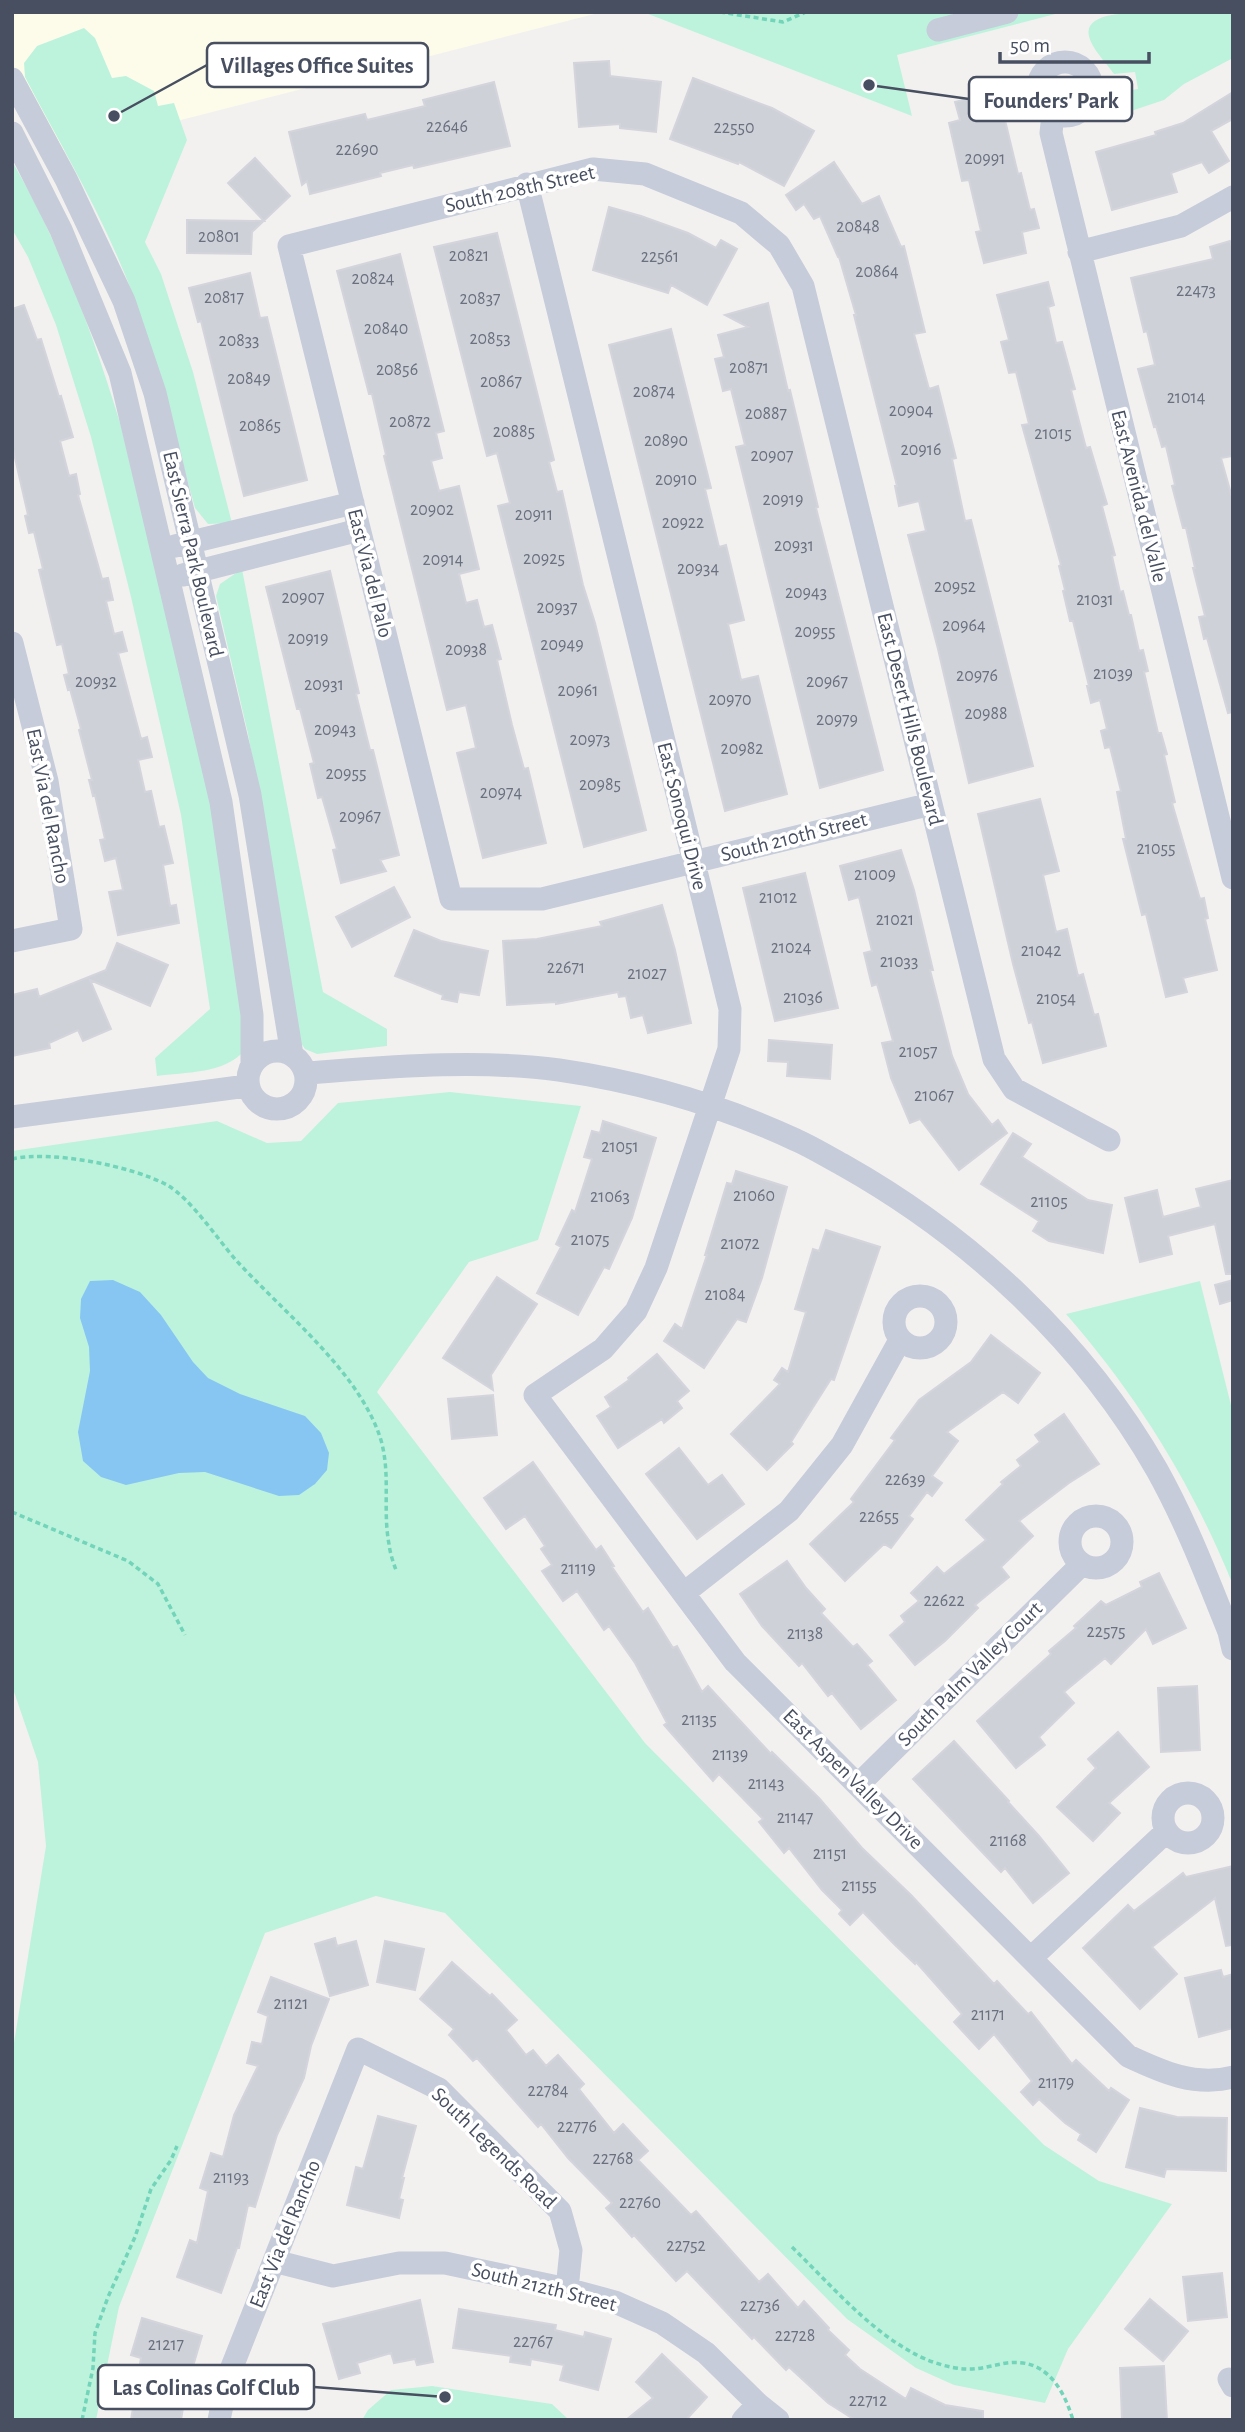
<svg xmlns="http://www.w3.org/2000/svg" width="1245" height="2432" font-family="'Alegreya Sans',sans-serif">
  <rect width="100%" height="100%" fill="#f3f1f0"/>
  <path fill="#fdfcea" d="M12 12H602L52 153 12 79Z"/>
  <path fill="#bdf3dd" d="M643 12H1063L897 55 912 116Z
    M1143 12H1233V58L1184 84 1164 100 1125 113 1117 92 1138 89 1135 72 1114 74C1107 64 1096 53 1091 42 1077 12 1126 14 1143 12Z
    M84 28 95 38 112 78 126 76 154 91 158 106 174 103 187 140 145 242 161 274 193 372 232 523 208 524 195 508C172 424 153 338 118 258 91 195 56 137 25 77L24 63 37 46Z
    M12 161C61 245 93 334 121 426L217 827 241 1004 244 1051C224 1074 185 1072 157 1076L155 1058 210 1009 181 815 131 597 91 437 56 325 28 257 12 229Z
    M242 569 323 992 387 1029V1046L317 1054 305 1049 297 1037 278 899 248 734 216 596 220 584Z
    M450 1092 581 1106 538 1240 469 1262 377 1392 645 1743 1044 2145 1099 2181 1172 2204 1068 2349 1045 2403 954 2385 916 2368 847 2319 445 1913 376 1896 265 1933 119 2307 96 2420H12V2055L46 1846 38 1762 12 1686V1151L217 1121 267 1143 301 1141 338 1103Z
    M1200 1281 1233 1413V1585C1191 1482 1138 1397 1066 1314Z
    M432 2386 552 2404 569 2420H362L368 2410 391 2390Z"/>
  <path fill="#87c6f3" d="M113 1280 140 1292 161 1315 193 1362 208 1378 240 1394 305 1416 321 1433 329 1453 327 1470 315 1484 299 1495 279 1496 205 1472 179 1473 126 1485 101 1477 83 1461 78 1432 90 1371 89 1347 80 1318 81 1299 90 1281Z"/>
  <path fill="#cfd1d8" stroke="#d4d5dc" stroke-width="2" d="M609 61 610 76 661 82 656 132 620 128V124L579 127 574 63Z
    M693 78 772 108 814 131 784 186 739 162 738 164 670 139Z
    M494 82 510 146 414 168 413 165 380 173 381 176 310 194 307 181 302 185 289 132 365 114 367 120 425 106 423 100Z
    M998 91 1018 174 1021 173 1030 210 1034 209 1039 228 1022 232 1026 253 984 263 976 232 981 231 969 180 962 181 949 123 960 120 955 102Z
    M1233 92V119L1211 131 1229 161 1209 173 1202 162 1171 173 1177 192 1112 210 1096 152 1156 135 1155 132 1183 123Z
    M255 158 290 196 252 232 251 254 187 253V220L264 221 228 183Z
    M834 162 862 204 879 196 901 247 904 246 925 332 914 334 929 389 938 386 956 458 952 459 965 521 971 520 1033 766 969 783 938 649 908 535 926 531 919 501 899 506 895 486H897L854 315H856L839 257H838L820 216 814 219 804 204 796 210 786 195Z
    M609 207 641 216 688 233 716 248 721 240 737 249 707 305 671 285 668 293 593 270Z
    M497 233 554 460 549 462 557 492 562 491 583 585 595 623 646 830 584 847 498 506 510 503 497 453 487 456 434 247Z
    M1230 241 1233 249V456L1221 458 1233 501V712L1228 713 1207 638 1204 639 1199 617 1205 616 1193 568H1195L1186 528H1183L1172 486 1175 485 1166 446 1162 447 1156 426 1154 427 1138 369 1155 365 1147 331 1144 332 1131 278 1213 259 1210 247Z
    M400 254 444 431 436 433 442 458 431 461 439 491 459 486 479 569 459 574 466 603 477 600 484 627 492 625 501 659 497 660 512 725 524 769 528 768 546 843 483 858 457 753 476 748 466 705 447 710 384 456 386 455 372 394H369L337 271Z
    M250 273 260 318 267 317 307 480 244 496 201 321 198 322 189 288Z
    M1048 282 1054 305 1048 307 1056 343 1062 342 1075 389 1071 390 1086 448 1090 447 1107 504 1102 506 1115 555 1112 556 1120 592 1123 591 1129 615H1131L1139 651 1143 650 1148 671 1144 672 1158 733H1161L1167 754 1164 755 1175 802 1172 803 1200 899 1204 898 1208 918 1205 919 1217 970 1183 978 1187 992 1166 997 1146 914 1142 915 1123 839H1126L1117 792 1121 791 1110 747 1105 748 1101 731 1107 729 1100 700 1091 703 1087 686H1089L1073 621H1070L1063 591 1065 590 1059 566 1061 565 1022 425 1029 424 1016 372 1009 373 1001 342 1009 340 997 295Z
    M768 303 788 391 790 390 818 507 816 508 883 770 820 788 736 447 745 445 731 389 723 391 715 359 724 357 718 335 748 327 725 315Z
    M24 305 37 340 41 339 59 397 61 396 73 437 60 441 69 476 76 474 80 494 78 495 102 579 108 578 113 600 106 601 114 634 122 632 127 651 118 653 141 739 147 737 152 757 138 760 145 792 151 791 159 827 164 826 173 863 163 865 170 906 176 905 179 923 118 935 109 892 123 890 116 858 105 861 100 840 105 839 95 795 93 796 89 780H92L79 730 81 729 70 689 68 690 64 675 69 674 62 644 57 645 39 570 43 569 34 532 29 533 25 516 28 515 12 445V309Z
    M671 329 711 488 705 489 719 547 726 545 744 620 728 624 741 680 758 676 787 794 725 811 609 345Z
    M330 571 359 693 356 694 370 750H373L399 855 380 860 386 871 341 883 333 850 337 849 322 797 318 798 310 764 314 763 300 709H297L266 587Z
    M1040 799 1059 871 1043 875 1056 932 1067 929 1078 976 1083 974 1094 1015 1098 1014 1106 1046 1043 1063 1032 1022 1029 1023 1013 964 978 814Z
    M901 850 914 890 933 970H930L952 1056 968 1094 992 1125 998 1120 1007 1133 959 1170 920 1119 910 1123 891 1078 882 1043 893 1041 877 984 872 986 864 953 872 951 859 897 849 900 840 866Z
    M805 873 838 1008 775 1021 743 888Z
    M394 887 410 917 352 947 336 917Z
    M662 905 675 950 691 1023 648 1033 643 1015 631 1018 626 996 619 997 618 992 556 1004V1002L507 1005 503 941 537 939 602 926 600 922Z
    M414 930 441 941 488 951 479 995 459 992 457 1002 442 999 443 995 395 976Z
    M117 943 168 965 150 1006 90 980 111 1029 83 1041 78 1030 49 1043 50 1048 12 1056V995L37 989 39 997 106 970Z
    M769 1040 832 1045 830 1079 787 1076 788 1062 768 1061Z
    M603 1121 656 1138 632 1218 609 1269 604 1267 578 1315 537 1293 561 1247 556 1244 572 1210 575 1212 592 1159 584 1157 592 1131 600 1133Z
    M1013 1133 1031 1144 1022 1157 1088 1200 1112 1205 1103 1253 1049 1241 1033 1231 1039 1221 981 1184Z
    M736 1171 787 1187 762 1278 746 1322 737 1319 704 1368 664 1341 675 1324 682 1329 707 1255H705L727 1183 732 1184Z
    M1233 1180V1274H1226L1215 1224 1168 1236 1172 1254 1140 1262 1125 1198 1157 1190 1163 1217 1201 1207 1196 1189Z
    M826 1230 880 1247 834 1380 831 1379 791 1442 793 1444 767 1470 731 1434 780 1384 774 1380 782 1368 788 1372 806 1312 795 1309 813 1249 819 1251Z
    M497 1277 537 1304 491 1375 493 1390 443 1358Z
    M1233 1280V1300L1220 1304 1215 1285Z
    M991 1335 1040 1373 1018 1403 1003 1392 947 1432 958 1441 932 1476 942 1483 932 1496 927 1492 909 1516 913 1519 891 1548 884 1544 845 1581 810 1544 854 1502 851 1499 895 1440 891 1438 919 1400 971 1362Z
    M657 1354 689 1391 677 1401 682 1408 664 1423 662 1419 618 1448 597 1416 611 1407 605 1397 629 1380 628 1378Z
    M493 1395 497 1435 452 1439 448 1399Z
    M1064 1414 1099 1464 1069 1483 1019 1521 1033 1536 1001 1567 1009 1577 975 1605 978 1608 945 1641 915 1665 890 1635 905 1622 901 1616 919 1601 911 1593 937 1567 944 1574 986 1540 966 1520 1003 1484 1001 1482 1021 1466 1017 1460 1040 1442 1035 1435Z
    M679 1448 708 1485 722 1475 744 1504 697 1539 646 1474Z
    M533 1462 596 1550 601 1546 614 1566 612 1567 643 1612 648 1608 673 1648 677 1646 702 1692 708 1686 771 1754 772 1752 819 1798 862 1848 911 1895 994 1984 997 1981 1028 2014 1031 2012 1072 2064 1076 2060 1109 2091 1111 2088 1129 2100 1096 2152 1078 2140 1081 2134 1065 2123 1039 2099 1033 2105 1021 2092 1032 2081 994 2034 979 2049 954 2022 962 2014 916 1962 915 1964 894 1944 863 1912 850 1925 839 1914 842 1910 822 1890 789 1848 784 1853 759 1822 763 1819 719 1774 713 1781 664 1725 667 1723 635 1663 609 1626 604 1630 577 1591 563 1601 542 1571 552 1565 541 1549 545 1546 525 1516 506 1529 484 1498Z
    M787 1561 806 1588 825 1609 821 1613 853 1647 857 1644 872 1661 867 1665 896 1700 861 1729 832 1693 828 1696 802 1663 799 1666 762 1626 740 1594Z
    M1159 1573 1186 1628 1153 1644 1146 1629 1111 1664 1105 1658 1064 1692 1074 1703 1039 1737 1045 1745 1016 1768 977 1721 1051 1654 1049 1651 1076 1628 1074 1626 1101 1601 1106 1605 1142 1587 1140 1582Z
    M1197 1686 1200 1750 1161 1752 1158 1688Z
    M1118 1732 1149 1767 1109 1803 1120 1813 1093 1841 1057 1807 1096 1768 1088 1759Z
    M954 1741 1009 1801 1008 1802 1039 1836 1069 1873 1033 1903 1005 1868 1001 1872 913 1779Z
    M1233 1866V1945L1226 1946 1215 1898 1152 1947 1177 1974 1140 2009 1083 1948 1128 1905 1134 1911 1183 1873 1186 1877Z
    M335 1938 337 1946 356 1941 368 1985 330 1996 315 1944Z
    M385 1941 424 1949 415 1990 377 1982Z
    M452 1962 490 1996 492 1994 517 2020 506 2030 526 2055 533 2050 546 2066 558 2055 584 2084 579 2089 614 2133 623 2124 648 2151 638 2160 691 2215 696 2211 759 2282 768 2274 798 2308 804 2301 829 2328 828 2330 849 2350 845 2355 860 2369 906 2399 911 2388 945 2405 983 2411V2420H855L828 2403 789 2367 786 2370 754 2337 752 2339 687 2271 676 2281 634 2235 632 2237 606 2208 612 2203 568 2158 541 2124 538 2127 477 2058 473 2061 449 2035 454 2029 420 1999Z
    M1221 1970 1223 1977 1233 1974V2028L1199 2037 1185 1978Z
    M271 1977 329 1999 311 2046 304 2078 277 2135 255 2207 248 2205 239 2248H237L221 2293 177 2277 190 2240 197 2243 208 2191 200 2188 211 2153 223 2157 234 2115 258 2066 247 2063 252 2042 262 2044 268 2016 258 2012Z
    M1140 2108 1177 2117 1227 2118 1226 2171 1166 2169 1164 2177 1126 2167Z
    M378 2116 416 2126 402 2178H404L399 2199 403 2200 399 2218 347 2205 356 2167 363 2169Z
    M1222 2273 1227 2317 1188 2321 1183 2277Z
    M1150 2299 1188 2331 1163 2361 1125 2329Z
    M420 2300 433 2362 417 2365 415 2359 394 2363 391 2353 357 2363 360 2373 339 2379 323 2324Z
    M459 2309 556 2325 555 2330 584 2337 585 2332 611 2339 598 2390 560 2380 564 2365 531 2359 530 2365 510 2362 511 2356 453 2348Z
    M142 2318 202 2336 191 2373 189 2372 181 2420H131L141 2358 131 2355Z
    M662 2354 707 2397 686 2420H626L653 2398 636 2382Z
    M1164 2366 1167 2420H1122L1120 2368Z"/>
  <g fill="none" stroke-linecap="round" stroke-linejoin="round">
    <path stroke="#72d4b8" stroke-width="3.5" stroke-dasharray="5 3.5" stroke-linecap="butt" d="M720 12 783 22 806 12
      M12 1159C51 1150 132 1166 167 1185 191 1199 216 1237 235 1259 282 1311 355 1368 379 1434 392 1471 382 1507 389 1544 390 1553 393 1562 396 1570
      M12 1512 128 1561 158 1584 185 1635
      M792 2247C830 2284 867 2328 913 2353 927 2361 948 2368 965 2369 979 2370 993 2365 1007 2363 1045 2358 1063 2387 1073 2420
      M82 2420 93 2368 95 2333 108 2297 135 2237 151 2189 171 2160 177 2146"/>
    <path stroke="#c6ccd9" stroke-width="23" d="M938 30 1007 12
      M1038 89a27 27 0 1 1 54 0a27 27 0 1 1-54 0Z
      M12 79 66 179 124 301 155 393 250 795 292 1055
      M1053 114 1051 133 1233 878
      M12 133 61 230 120 373 221 802 252 1015V1064
      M527 184 730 1009 729 1049 656 1268 636 1311 603 1349 535 1395 735 1662 1128 2056C1162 2072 1195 2087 1233 2077
      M1079 252 1181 226 1233 197
      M175 546 353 503
      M183 575 359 530
      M12 643 47 781 71 929 12 941
      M931 804 542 899H451L289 246 593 169 645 174 741 213 779 245 803 286 994 1059 1014 1089 1109 1140
      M248 1080a29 29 0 1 1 58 0a29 29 0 1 1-58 0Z
      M306 1073C389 1067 475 1059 559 1070 641 1082 721 1105 796 1140 812 1147 828 1157 843 1165 971 1237 1084 1342 1157 1470 1186 1522 1207 1577 1229 1632L1233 1649
      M12 1117 247 1086
      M894 1322a26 26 0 1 1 52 0a26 26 0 1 1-52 0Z
      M1070 1542a26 26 0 1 1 52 0a26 26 0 1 1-52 0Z
      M684 1593 789 1511 842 1445 900 1340
      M858 1785 1082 1564
      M1163 1818a25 25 0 1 1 50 0a25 25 0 1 1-50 0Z
      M1031 1958 1167 1831
      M274 2261 333 2276 399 2263H445L567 2289 615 2302 662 2323 706 2353 758 2404 778 2420
      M1229 2379 1233 2386
      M219 2420 228 2377 358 2049 439 2089 560 2211 571 2250 567 2289
      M743 2420 758 2404"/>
  </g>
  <g text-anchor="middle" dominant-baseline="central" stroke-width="7" stroke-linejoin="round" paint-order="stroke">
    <g font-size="18" fill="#69707e">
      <text x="447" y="127">22646</text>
      <text x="734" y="128">22550</text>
      <text x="357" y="150">22690</text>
      <text x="985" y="159">20991</text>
      <text x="858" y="227">20848</text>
      <text x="219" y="237">20801</text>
      <text x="469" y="256">20821</text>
      <text x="660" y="257">22561</text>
      <text x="877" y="272">20864</text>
      <text x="373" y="279">20824</text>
      <text x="1196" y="291">22473</text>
      <text x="224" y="298">20817</text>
      <text x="480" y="299">20837</text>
      <text x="386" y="329">20840</text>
      <text x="490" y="339">20853</text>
      <text x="239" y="341">20833</text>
      <text x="749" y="368">20871</text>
      <text x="397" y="370">20856</text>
      <text x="249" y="379">20849</text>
      <text x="501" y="382">20867</text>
      <text x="654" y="392">20874</text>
      <text x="1186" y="398">21014</text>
      <text x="911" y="411">20904</text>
      <text x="766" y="414">20887</text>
      <text x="410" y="422">20872</text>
      <text x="260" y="426">20865</text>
      <text x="514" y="432">20885</text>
      <text x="1053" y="434">21015</text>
      <text x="666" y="441">20890</text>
      <text x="921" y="450">20916</text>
      <text x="772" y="456">20907</text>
      <text x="676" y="480">20910</text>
      <text x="783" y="500">20919</text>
      <text x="432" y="510">20902</text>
      <text x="534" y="515">20911</text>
      <text x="683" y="523">20922</text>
      <text x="794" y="546">20931</text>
      <text x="544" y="559">20925</text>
      <text x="443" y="560">20914</text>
      <text x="698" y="569">20934</text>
      <text x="955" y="587">20952</text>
      <text x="806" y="593">20943</text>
      <text x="303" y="598">20907</text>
      <text x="1095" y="600">21031</text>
      <text x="557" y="608">20937</text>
      <text x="964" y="626">20964</text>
      <text x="815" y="632">20955</text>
      <text x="308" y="639">20919</text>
      <text x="562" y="645">20949</text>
      <text x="466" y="650">20938</text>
      <text x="1113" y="674">21039</text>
      <text x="977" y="676">20976</text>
      <text x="96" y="682">20932</text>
      <text x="827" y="682">20967</text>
      <text x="324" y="685">20931</text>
      <text x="578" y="691">20961</text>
      <text x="730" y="700">20970</text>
      <text x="986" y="714">20988</text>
      <text x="837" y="720">20979</text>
      <text x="335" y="730">20943</text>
      <text x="590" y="740">20973</text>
      <text x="742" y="749">20982</text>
      <text x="346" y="774">20955</text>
      <text x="600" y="785">20985</text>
      <text x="501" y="793">20974</text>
      <text x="360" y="817">20967</text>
      <text x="1156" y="849">21055</text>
      <text x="875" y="875">21009</text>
      <text x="778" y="898">21012</text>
      <text x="895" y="920">21021</text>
      <text x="791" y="948">21024</text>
      <text x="1041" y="951">21042</text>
      <text x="899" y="962">21033</text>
      <text x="566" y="968">22671</text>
      <text x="647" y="974">21027</text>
      <text x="803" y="998">21036</text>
      <text x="1056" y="999">21054</text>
      <text x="918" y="1052">21057</text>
      <text x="934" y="1096">21067</text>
      <text x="620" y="1147">21051</text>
      <text x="754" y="1196">21060</text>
      <text x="610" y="1197">21063</text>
      <text x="1049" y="1202">21105</text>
      <text x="590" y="1240">21075</text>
      <text x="740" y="1244">21072</text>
      <text x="725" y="1295">21084</text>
      <text x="905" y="1480">22639</text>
      <text x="879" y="1517">22655</text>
      <text x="578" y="1569">21119</text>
      <text x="944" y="1601">22622</text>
      <text x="1106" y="1632">22575</text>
      <text x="805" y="1634">21138</text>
      <text x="699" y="1720">21135</text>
      <text x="730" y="1755">21139</text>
      <text x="766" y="1784">21143</text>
      <text x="795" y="1818">21147</text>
      <text x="1008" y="1841">21168</text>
      <text x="830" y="1854">21151</text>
      <text x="859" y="1886">21155</text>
      <text x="291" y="2004">21121</text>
      <text x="988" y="2015">21171</text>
      <text x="1056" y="2083">21179</text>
      <text x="548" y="2091">22784</text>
      <text x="577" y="2127">22776</text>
      <text x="613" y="2159">22768</text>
      <text x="231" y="2178">21193</text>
      <text x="640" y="2203">22760</text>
      <text x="686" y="2246">22752</text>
      <text x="760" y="2306">22736</text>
      <text x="795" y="2336">22728</text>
      <text x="533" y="2342">22767</text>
      <text x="166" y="2345">21217</text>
      <text x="868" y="2401">22712</text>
    </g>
    <g font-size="21" fill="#474f60" stroke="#fff">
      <text transform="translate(520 189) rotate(-13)">South 208th Street</text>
      <text transform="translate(1139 496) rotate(76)">East Avenida del Valle</text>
      <text transform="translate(193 554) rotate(77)">East Sierra Park Boulevard</text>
      <text transform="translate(370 573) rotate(76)">East Via del Palo</text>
      <text transform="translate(910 719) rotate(76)">East Desert Hills Boulevard</text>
      <text transform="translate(48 806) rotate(79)">East Via del Rancho</text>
      <text transform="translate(682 816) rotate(76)">East Sonoqui Drive</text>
      <text transform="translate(794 837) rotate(-14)">South 210th Street</text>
      <text transform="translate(970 1674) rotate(-45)">South Palm Valley Court</text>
      <text transform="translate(853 1779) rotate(45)">East Aspen Valley Drive</text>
      <text transform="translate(494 2148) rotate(44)">South Legends Road</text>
      <text transform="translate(285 2234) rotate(-68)">East Via del Rancho</text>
      <text transform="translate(544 2287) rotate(14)">South 212th Street</text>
    </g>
  </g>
  <path fill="none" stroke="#474f60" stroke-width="2.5" d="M114 116L207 65M869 85L969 99M445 2397L314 2387"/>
  <g fill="#474f60" stroke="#fff" stroke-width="2.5">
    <circle cx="114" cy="116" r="7"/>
    <circle cx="869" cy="85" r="7"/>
    <circle cx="445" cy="2397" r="7"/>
  </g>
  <g fill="#fff" stroke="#474f60" stroke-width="2.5">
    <rect x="207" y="43" width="221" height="44" rx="7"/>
    <rect x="969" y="77" width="163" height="44" rx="7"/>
    <rect x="98" y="2365" width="216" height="44" rx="7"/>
  </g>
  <g font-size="23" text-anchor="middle" font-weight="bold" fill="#474f60">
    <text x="317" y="73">Villages Office Suites</text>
    <text x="1051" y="108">Founders' Park</text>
    <text x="206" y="2395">Las Colinas Golf Club</text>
  </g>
  <rect width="1245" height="2432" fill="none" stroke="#474f60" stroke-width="28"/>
  <path d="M1000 52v10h149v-10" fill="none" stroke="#474f60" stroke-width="3.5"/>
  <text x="1010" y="52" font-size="21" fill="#474f60" stroke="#ffffff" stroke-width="5" paint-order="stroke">50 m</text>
</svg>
